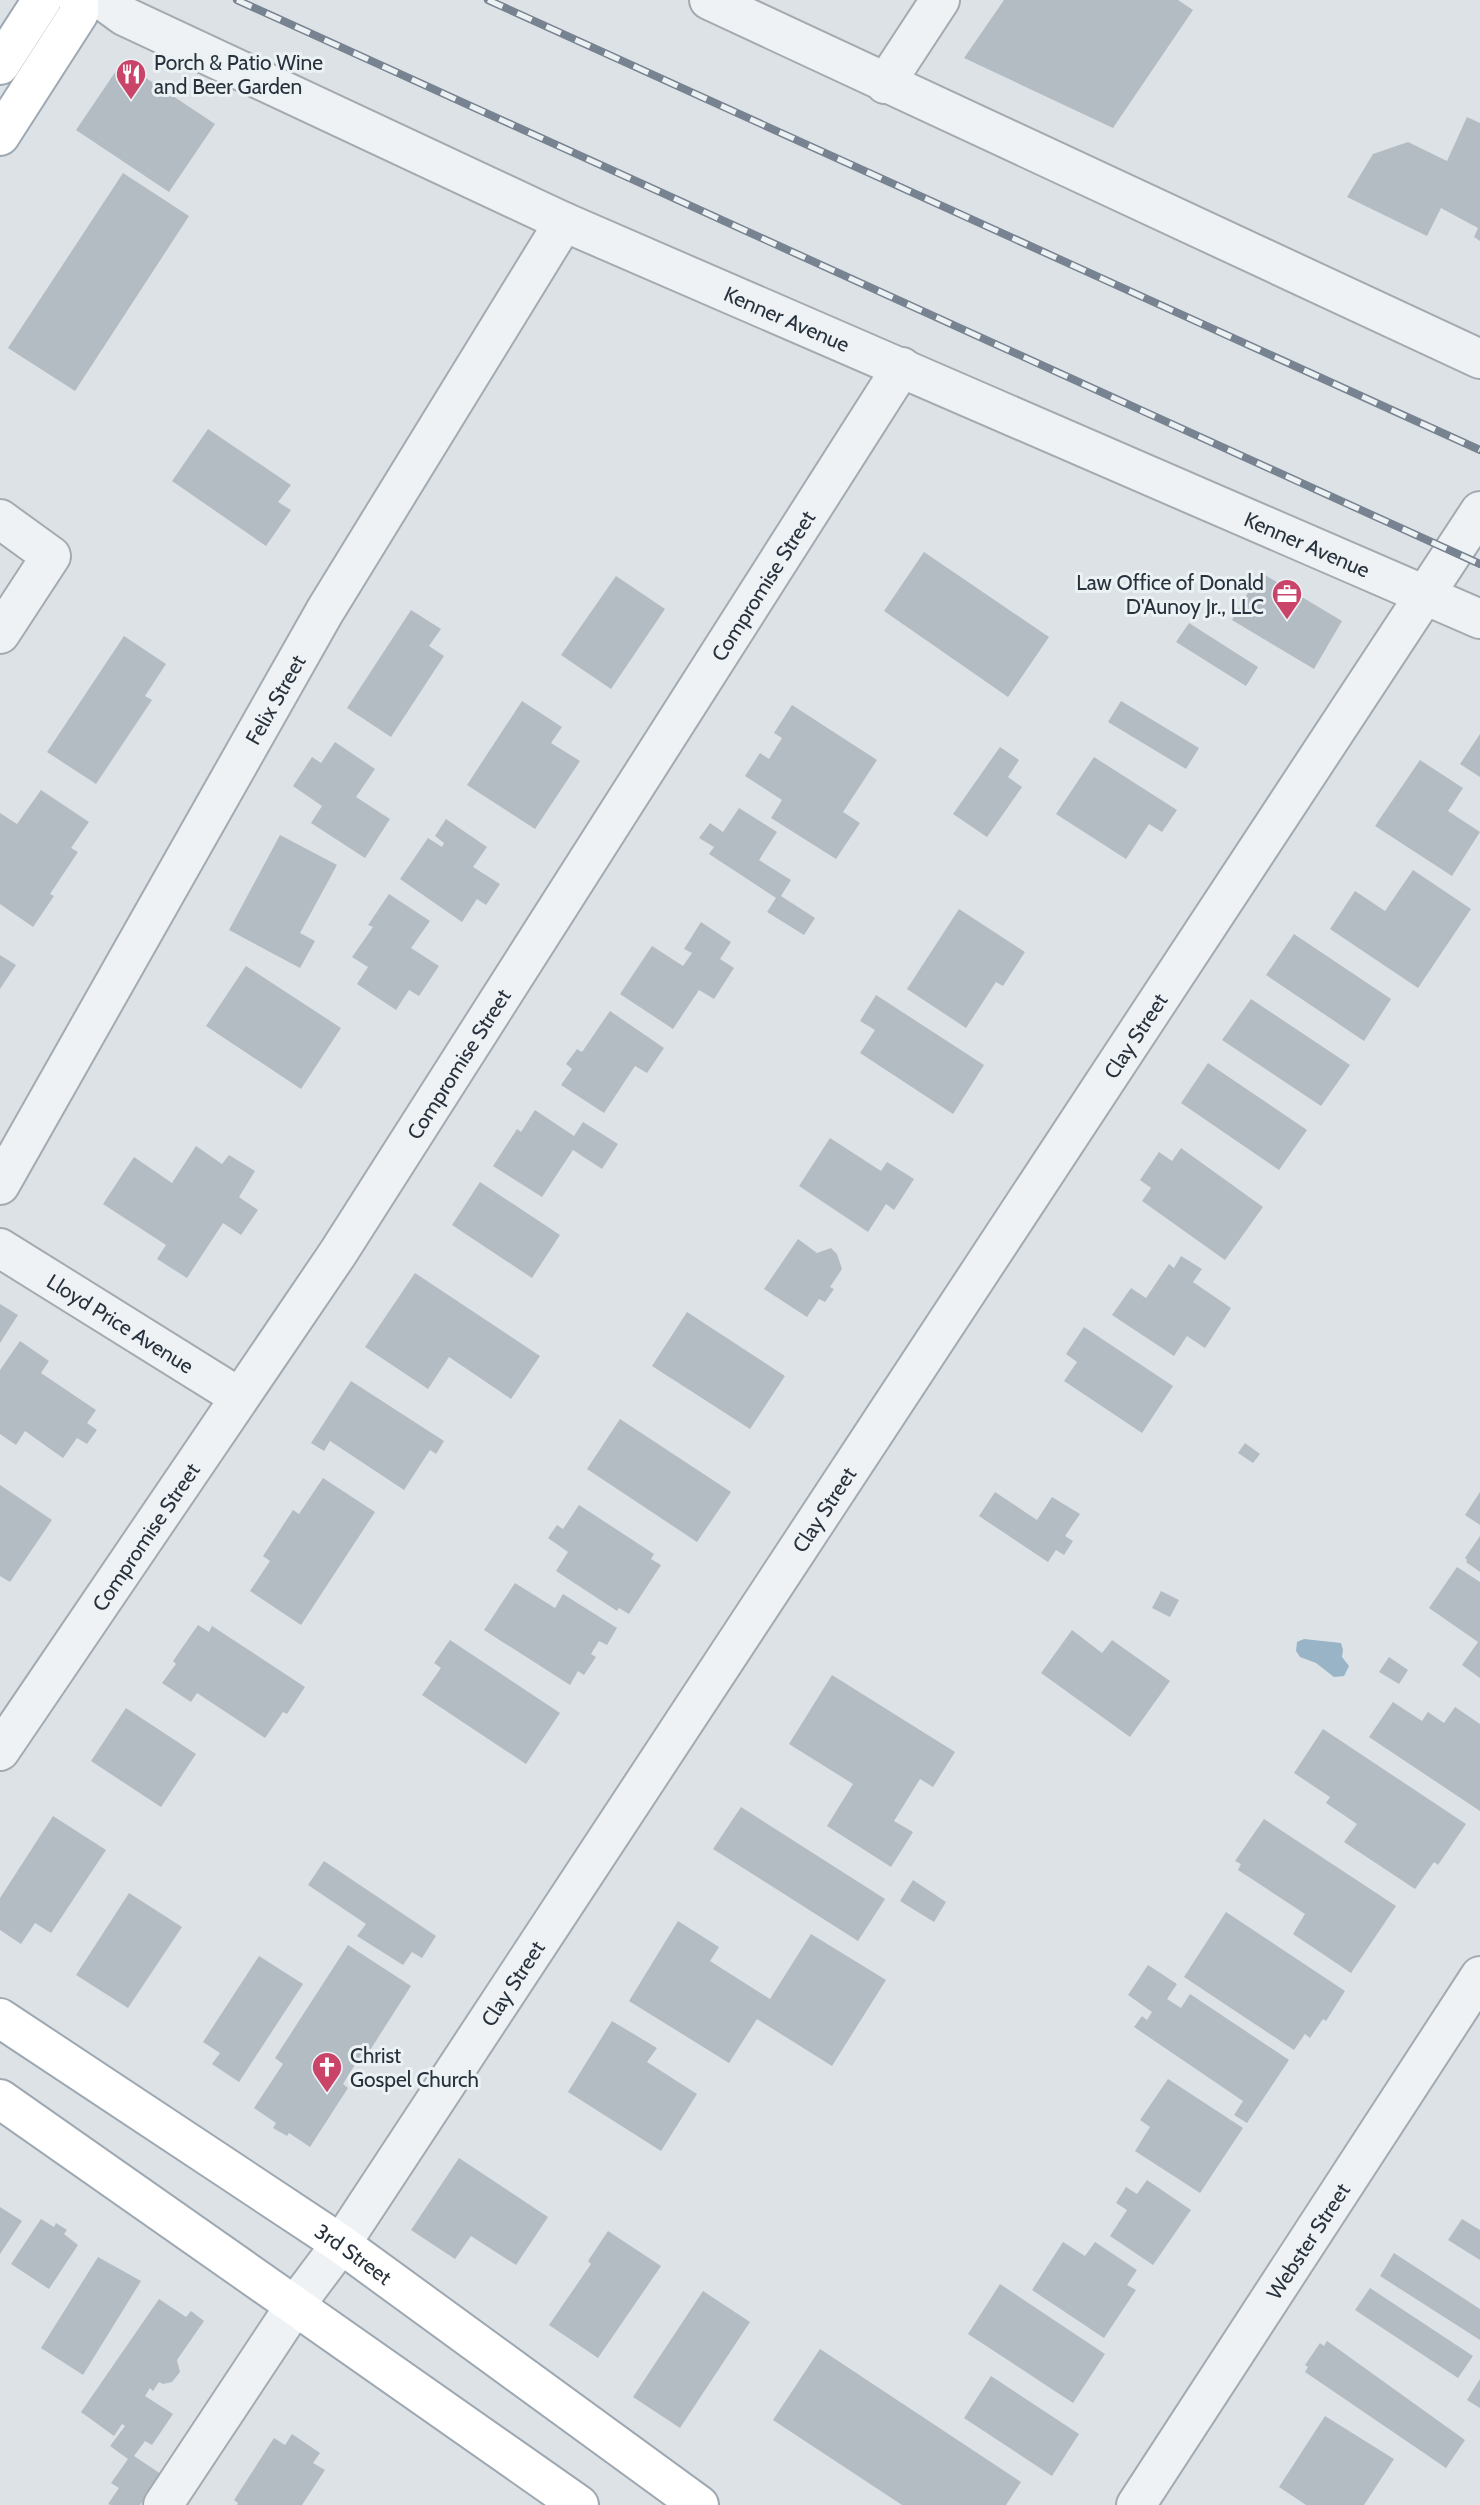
<svg xmlns="http://www.w3.org/2000/svg" width="1480" height="2505" font-family="Cabin,sans-serif">
  <rect width="100%" height="100%" fill="#dde2e6"/>
  <path fill="#98b4c6" d="M1304 1639 1341 1643 1343 1650 1342 1657 1349 1666 1344 1676 1334 1677 1316 1663 1300 1657 1296 1651 1297 1642Z"/>
  <path fill="#b4bcc3" d="M1004 0H1178L1193 10 1113 128 964 58Z
    M122 62 215 124 169 192 76 130Z
    M1467 117 1480 123V241L1474 237 1478 228 1441 208 1427 236 1347 197 1373 154 1408 142 1447 161Z
    M123 173 189 216 75 391 8 348Z
    M208 429 291 485 278 502 291 510 266 546 172 481Z
    M924 552 1049 637 1008 697 884 611Z
    M1260 572 1342 621 1314 669 1232 620Z
    M616 576 665 609 611 689 561 655Z
    M411 610 441 629 429 646 444 656 391 737 347 708Z
    M1189 623 1258 667 1246 686 1176 642Z
    M124 636 166 664 145 696 152 700 96 784 47 752Z
    M522 701 562 727 551 743 580 761 535 829 467 785Z
    M1121 701 1199 748 1186 769 1108 722Z
    M792 705 877 760 843 812 860 823 836 859 771 818 782 800 745 776 760 753 769 759 782 738 774 733Z
    M1480 734V777L1460 764Z
    M335 742 375 769 356 797 390 819 365 858 311 823 322 806 293 786 312 757 321 763Z
    M1000 747 1019 760 1008 777 1022 787 987 837 953 814Z
    M1094 757 1177 810 1162 832 1149 824 1126 859 1056 814Z
    M1420 760 1463 788 1448 811 1480 832 1452 876 1375 826Z
    M41 790 89 822 71 848 78 852 50 894 54 896 33 927 0 904V813L17 824Z
    M739 808 777 832 759 860 791 880 781 896 815 918 804 935 767 912 776 898 709 854 714 847 699 838 710 823 723 832Z
    M446 819 487 847 473 867 500 884 486 905 477 899 462 922 400 879 428 838 442 847 444 843 435 836Z
    M280 835 337 865 300 933 315 941 300 968 229 930Z
    M1413 870 1471 909 1418 988 1330 929 1355 891 1385 911Z
    M389 894 430 921 411 948 439 966 419 996 409 990 396 1010 357 984 368 967 352 957 373 927 368 925Z
    M959 909 1025 952 1003 986 996 982 966 1028 907 989Z
    M701 922 731 942 720 959 734 968 714 999 699 990 673 1029 620 994 652 946 683 966 692 953 684 949Z
    M1294 934 1391 999 1364 1041 1266 975Z
    M0 955 16 965 0 989Z
    M246 966 341 1028 301 1089 206 1026Z
    M876 995 984 1065 953 1114 860 1053 875 1030 860 1021Z
    M1251 999 1350 1065 1321 1106 1222 1040Z
    M610 1011 664 1048 647 1073 635 1066 604 1113 561 1085 572 1069 566 1064 577 1049 582 1052Z
    M1208 1063 1307 1130 1279 1170 1181 1103Z
    M535 1110 574 1136 583 1122 618 1144 602 1169 573 1150 542 1197 493 1166 517 1129 521 1132Z
    M830 1138 881 1171 887 1162 914 1179 894 1210 886 1204 868 1232 799 1186Z
    M196 1146 222 1164 229 1155 255 1171 239 1197 258 1210 241 1235 223 1223 187 1278 157 1259 166 1245 103 1204 134 1157 172 1183Z
    M1181 1148 1263 1207 1225 1260 1142 1201 1151 1188 1140 1180 1159 1152 1172 1161Z
    M480 1182 560 1235 532 1278 452 1225Z
    M798 1239 817 1253 831 1248 837 1254 842 1269 830 1287 834 1289 825 1302 819 1299 807 1317 764 1289Z
    M1181 1256 1202 1269 1193 1282 1231 1308 1205 1348 1187 1336 1174 1356 1112 1315 1131 1288 1146 1298 1169 1264 1174 1268Z
    M415 1273 540 1356 511 1399 449 1357 428 1389 365 1347Z
    M0 1304 18 1315 0 1343Z
    M687 1312 785 1376 750 1429 652 1366Z
    M1084 1327 1173 1386 1142 1433 1064 1381 1077 1362 1066 1354Z
    M20 1341 49 1361 41 1373 96 1410 87 1423 97 1430 87 1444 77 1438 63 1458 25 1431 16 1445 0 1434V1370Z
    M351 1381 444 1441 436 1454 430 1450 404 1490 330 1441 324 1451 311 1443Z
    M620 1419 731 1492 697 1542 587 1469Z
    M1245 1443 1260 1454 1253 1463 1238 1453Z
    M323 1478 375 1512 301 1625 250 1591 270 1561 263 1556 293 1510 299 1514Z
    M0 1485 52 1520 10 1582 0 1576Z
    M995 1492 1037 1520 1052 1497 1080 1514 1065 1536 1073 1541 1064 1555 1056 1550 1048 1562 979 1516Z
    M1480 1492V1525L1465 1515Z
    M579 1505 654 1554 651 1559 661 1565 629 1614 619 1608 617 1611 556 1571 568 1552 548 1538 557 1525 563 1529Z
    M1480 1536V1572L1466 1562 1467 1560 1465 1558Z
    M1457 1567 1480 1582V1678L1462 1665 1478 1642 1429 1608Z
    M515 1583 555 1608 563 1594 617 1628 607 1645 599 1641 591 1654 596 1657 584 1675 578 1671 570 1685 484 1630Z
    M1161 1591 1179 1600 1170 1617 1152 1608Z
    M198 1625 209 1632 212 1626 305 1687 287 1714 283 1712 265 1738 197 1693 191 1702 162 1683 176 1664 173 1661Z
    M1072 1630 1102 1653 1112 1640 1170 1681 1130 1737 1041 1673Z
    M450 1640 560 1713 526 1764 422 1695 441 1668 434 1663Z
    M1389 1657 1408 1670 1399 1684 1379 1672Z
    M832 1675 955 1752 933 1787 920 1779 894 1821 913 1832 891 1867 827 1826 853 1784 789 1744Z
    M1393 1702 1422 1721 1428 1712 1444 1723 1455 1707 1480 1724V1811L1369 1737Z
    M126 1708 196 1754 161 1807 91 1761Z
    M1323 1729 1466 1824 1438 1865 1434 1862 1415 1889 1344 1842 1357 1824 1326 1803 1330 1797 1294 1773Z
    M741 1807 885 1899 858 1941 713 1849Z
    M53 1816 106 1850 51 1933 35 1923 21 1944 0 1930V1898Z
    M1264 1819 1396 1906 1351 1973 1293 1934 1305 1914 1238 1870 1241 1864 1235 1861Z
    M324 1861 436 1936 422 1958 412 1952 403 1965 357 1936 366 1924 308 1885Z
    M913 1880 946 1902 934 1922 900 1901Z
    M129 1893 182 1927 128 2008 76 1975Z
    M1226 1912 1345 1991 1326 2021 1323 2019 1310 2038 1305 2034 1294 2050 1184 1977Z
    M678 1921 719 1947 710 1961 770 1999 811 1934 886 1980 832 2066 757 2019 729 2063 629 2001Z
    M348 1945 411 1986 365 2058 361 2055 343 2084 348 2088 310 2147 289 2133 287 2136 273 2128 276 2123 254 2108 283 2064 275 2058Z
    M259 1956 303 1984 239 2082 212 2064 220 2053 203 2042Z
    M1148 1965 1177 1984 1167 1999 1181 2008 1190 1994 1289 2060 1247 2123 1234 2115 1243 2101 1134 2027 1142 2016 1147 2020 1152 2012 1128 1995Z
    M612 2021 657 2048 647 2062 697 2094 661 2151 568 2092Z
    M1168 2079 1243 2128 1200 2193 1135 2151 1150 2127 1140 2120Z
    M459 2158 548 2217 516 2265 471 2236 455 2259 411 2230Z
    M1147 2180 1191 2210 1153 2265 1110 2236 1127 2210 1116 2203 1126 2187 1137 2194Z
    M0 2207 22 2221 0 2254Z
    M41 2219 54 2227 56 2223 67 2230 64 2234 78 2245 49 2289 11 2264Z
    M1462 2219 1480 2230V2260L1448 2240Z
    M608 2231 661 2266 598 2358 549 2325 591 2264 588 2261Z
    M1063 2242 1085 2256 1095 2242 1137 2270 1127 2285 1136 2290 1104 2338 1032 2290Z
    M1394 2253 1480 2309V2340L1380 2276Z
    M98 2257 141 2281 83 2375 41 2348Z
    M1000 2284 1105 2354 1073 2403 968 2334Z
    M1370 2288 1473 2356 1458 2378 1355 2310Z
    M703 2291 750 2322 680 2428 633 2397Z
    M159 2299 186 2317 191 2311 204 2321 177 2360 180 2372 172 2382 163 2384 159 2382 153 2391 150 2388 145 2396 173 2414 152 2445 145 2441 134 2456 161 2474 140 2505H111L108 2504 119 2488 111 2483 128 2459 110 2446 125 2426 122 2424 114 2436 81 2412Z
    M1327 2341 1465 2440 1446 2468 1305 2372 1308 2367 1305 2365 1320 2343 1324 2346Z
    M820 2349 1021 2482 1006 2505H902L773 2420Z
    M991 2376 1079 2434 1052 2476 964 2418Z
    M1480 2379V2408L1467 2400Z
    M1325 2416 1394 2459 1364 2505H1306L1279 2487Z
    M292 2434 320 2453 313 2463 325 2470 302 2505H237L238 2503 234 2500 274 2438 285 2445Z"/>
  <g fill="none" stroke-linecap="round" stroke-linejoin="round">
    <g stroke="#a3aab0" stroke-width="42">
      <g id="minor">
        <path id="s1" d="M102 0 124 16 564 222 1480 619"/>
        <path d="M709 0 1480 359"/>
        <path d="M885 84 940 0"/>
        <path d="M0 519 51 556 0 634"/>
        <path id="s2" d="M0 1185 325 611 564 222"/>
        <path id="s3" d="M0 1248 239 1397"/>
        <path id="s4" d="M0 1751 338 1253 902 367"/>
        <path id="s5" d="M163 2505 296 2304 341 2244 1480 511"/>
        <path id="s6" d="M1136 2505 1480 1976"/>
      </g>
    </g>
    <g stroke="#9da8b2" stroke-width="42">
      <g id="major">
        <path d="M0 65 42 0"/>
        <path d="M0 136 79 13V0"/>
        <path id="s7" d="M0 2018 341 2244 699 2505"/>
        <path d="M0 2099 579 2505"/>
      </g>
    </g>
    <use href="#minor" stroke="#eff2f5" stroke-width="38"/>
    <use href="#major" stroke="#fff" stroke-width="38"/>
    <g stroke="#778390" stroke-width="8">
      <path id="rail" d="M237 0 1480 564
        M488 0 1480 450"/>
    </g>
    <use href="#rail" stroke="#ecf1f4" stroke-width="5" stroke-dasharray="16" stroke-linecap="butt"/>
  </g>
  <defs>
    <g id="restaurant-pin" transform="scale(1.575)"><path d="M0 17L-7.5 6A9.5 9.5 0 1 1 7.5 6Z" fill="#ca4469" stroke="#ecf1f4"/><path d="M-5-6h1v4h1v-4h1v4h1v-4h1v5L-1.5 .5V6h-2V.5L-5-1ZM5-6V6H3V1.5H1.5Q1.5-4 5-6Z" fill="#fff"/></g>
    <g id="office-pin" transform="scale(1.575)"><path d="M0 17L-7.5 6A9.5 9.5 0 1 1 7.5 6Z" fill="#ca4469" stroke="#ecf1f4"/><path d="M-6-3h4V-5.5h4V-3h4V5H-6ZM-1-4.5V-3h2v-1.5ZM-6 0V1H6V0Z" fill="#fff"/></g>
    <g id="church-pin" transform="scale(1.575)"><path d="M0 17L-7.5 6A9.5 9.5 0 1 1 7.5 6Z" fill="#ca4469" stroke="#ecf1f4"/><path d="M-1.2-6h2.4v3.5h3.3v2.4h-3.3V6h-2.4V-.1h-3.3v-2.4h3.3Z" fill="#fff"/></g>
  </defs>
  <g fill-rule="evenodd">
    <use href="#restaurant-pin" x="131" y="74"/>
    <use href="#office-pin" x="1287" y="594"/>
    <use href="#church-pin" x="327" y="2067"/>
  </g>
  <g text-anchor="middle" dominant-baseline="central" stroke-width="6" stroke-linejoin="round" paint-order="stroke">
    <g font-size="21" fill="#27323d" stroke="#ecf1f4" text-anchor="start">
      <text x="154" y="62">Porch &amp; Patio Wine<tspan x="154" dy="24">and Beer Garden</tspan></text>
      <text x="1264" y="582" text-anchor="end">Law Office of Donald<tspan x="1264" dy="24">D'Aunoy Jr., LLC</tspan></text>
      <text x="350" y="2055">Christ<tspan x="350" dy="24">Gospel Church</tspan></text>
    </g>
    <g font-size="21" fill="#27323d" stroke="#ecf1f4">
      <text stroke="none"><textPath href="#s1" startOffset="756">Kenner Avenue</textPath></text>
      <text stroke="none"><textPath href="#s1" startOffset="1323">Kenner Avenue</textPath></text>
      <text stroke="none"><textPath href="#s4" startOffset="1393">Compromise Street</textPath></text>
      <text stroke="none"><textPath href="#s2" startOffset="558">Felix Street</textPath></text>
      <text stroke="none"><textPath href="#s5" startOffset="1762">Clay Street</textPath></text>
      <text stroke="none"><textPath href="#s4" startOffset="826">Compromise Street</textPath></text>
      <text stroke="none"><textPath href="#s3" startOffset="142">Lloyd Price Avenue</textPath></text>
      <text stroke="none"><textPath href="#s5" startOffset="1195">Clay Street</textPath></text>
      <text stroke="none"><textPath href="#s4" startOffset="259">Compromise Street</textPath></text>
      <text stroke="none"><textPath href="#s5" startOffset="628">Clay Street</textPath></text>
      <text stroke="none"><textPath href="#s6" startOffset="315">Webster Street</textPath></text>
      <text stroke="none"><textPath href="#s7" startOffset="425">3rd Street</textPath></text>
    </g>
  </g>
</svg>
